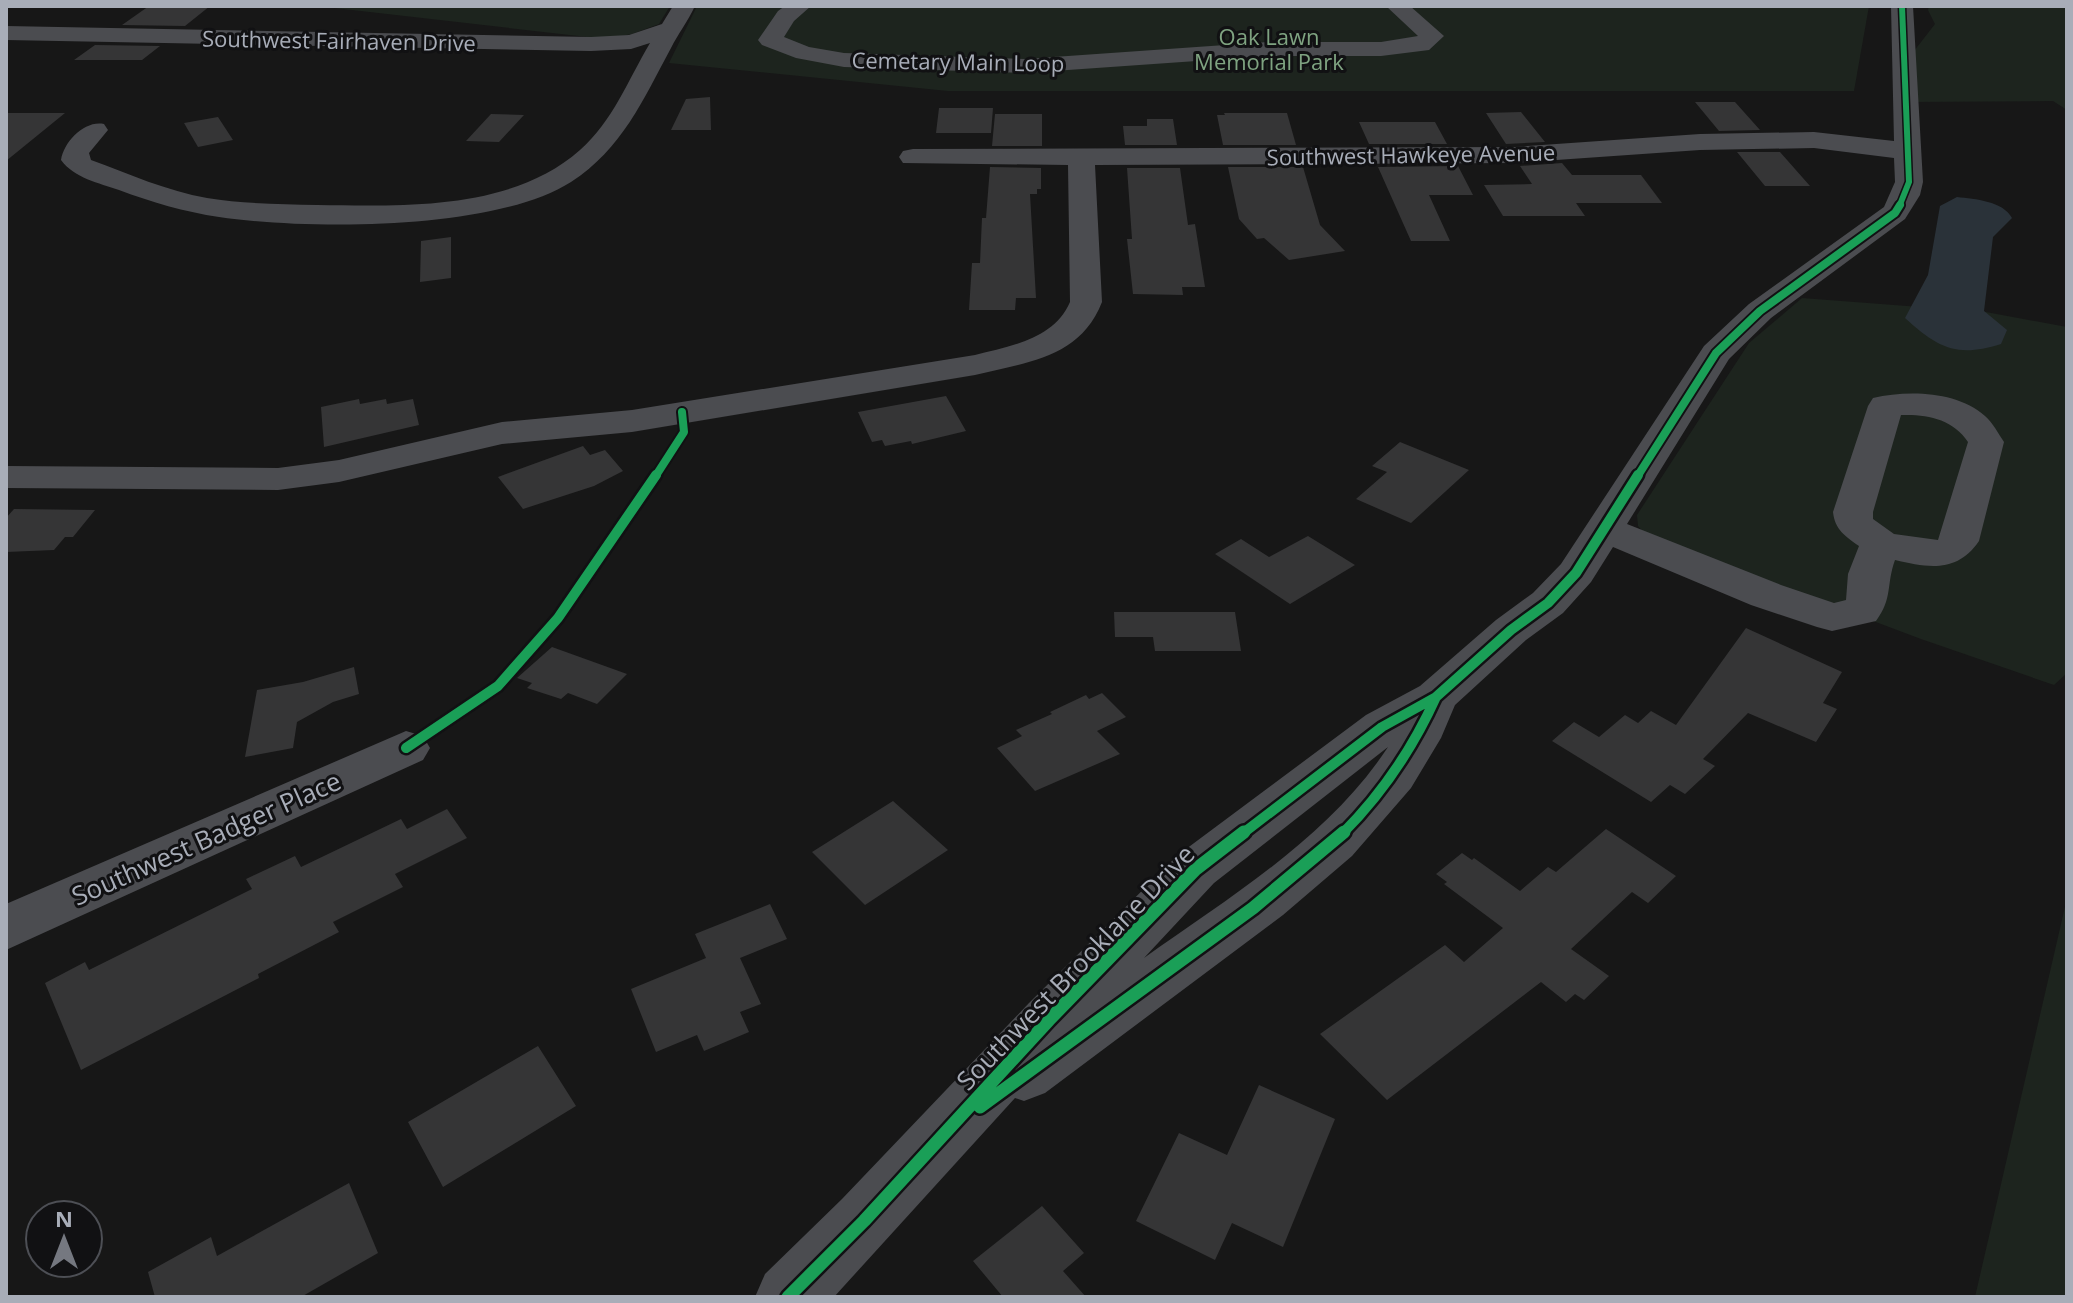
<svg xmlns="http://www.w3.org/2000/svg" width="2073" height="1303" font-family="'Open Sans',sans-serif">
  <rect width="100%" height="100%" fill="#171717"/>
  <path fill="#1d241e" d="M317 6H670L659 24 632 34 605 39Z
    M697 6H1869L1854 91H948L669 63Z
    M1929 6H2067V110L2053 101 1905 102 1914 51 1935 24 1928 10Z
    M1802 298 1986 312 2067 327V673L2054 685 1921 639 1647 536 1638 526 1637 515 1749 343Z
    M2067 898V1297H1975Z"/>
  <path fill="#2a3239" d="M1957 197C1975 199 2003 201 2012 218L1993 237 1984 311 2007 330 2001 344C1957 358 1938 348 1905 318L1928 275 1940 206Z"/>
  <path fill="#353536" d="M149 6H210L185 26 122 25Z
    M95 45 160 46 142 60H74Z
    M710 97 711 130H671L686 99Z
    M1695 102H1735L1760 130 1719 131Z
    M939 108H993L991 133H936Z
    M1521 112 1545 142 1506 144 1486 113Z
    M6 113H65L6 161Z
    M1224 113H1287L1296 145H1223L1217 115H1225Z
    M491 114 524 115 499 142 466 141Z
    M995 114H1042V146H992Z
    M218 117 233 140 198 147 184 123Z
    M1147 119H1173L1177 145H1125L1123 126H1147Z
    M1359 122H1435L1447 144H1369Z
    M1737 152H1780L1810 186H1765Z
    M1562 163 1572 175H1641L1662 203H1576L1585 216H1503L1484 185 1532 184 1520 166Z
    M1458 166 1473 195H1429L1450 241H1411L1378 167Z
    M990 167 1041 168V189H1037V194H1030L1036 298H1016L1015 310H969L972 263H980L982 218H986Z
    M1228 167H1303L1320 225 1345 251 1289 260 1264 238 1257 239 1239 219Z
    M1127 168H1180L1188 225 1195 224 1205 287H1182L1183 295 1133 294 1127 239H1132Z
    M451 237V278L420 282 421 241Z
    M946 396 966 431 912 444 911 441 885 446 882 440 872 442 858 412Z
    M359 399 360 404 386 399 387 404 413 399 419 425 324 447 321 407Z
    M1400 442 1469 470 1411 523 1356 499 1387 472 1372 466Z
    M583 446 590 455 605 450 623 471 594 486 523 509 498 477Z
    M14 509 95 510 73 537H65L54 550 6 552V518Z
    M1308 536 1355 565 1290 604 1215 554 1241 539 1269 557Z
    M1114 612H1235L1241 651H1155L1153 637H1115Z
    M1746 628 1842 672 1823 703 1837 709 1816 742 1748 713 1703 759 1715 766 1685 794 1670 785 1651 802 1552 741 1574 722 1599 737 1625 715 1638 723 1651 711 1676 725Z
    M552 647 627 674 597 704 568 693 561 699 527 688 532 683 517 678Z
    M354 667 359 694 333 702 297 722 293 748 245 757 257 690 303 682Z
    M1102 693 1126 717 1097 731 1120 754 1035 791 997 748 1022 736 1016 730 1052 714 1050 712 1086 695 1089 699Z
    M893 801 948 850 865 905 812 852Z
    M447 809 467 838 395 874 403 887 333 922 339 932 258 974 259 978 81 1070 45 983 85 962 89 970 252 889 246 879 295 856 301 867 401 819 407 829Z
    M1606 829 1676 876 1648 903 1632 892 1571 949 1609 976 1584 1000 1575 994 1566 1002 1541 982 1387 1100 1320 1034 1445 945 1464 962 1503 928 1444 884 1447 882 1436 874 1462 853 1472 860 1474 858 1520 891 1548 867 1556 872Z
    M770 904 787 939 740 958 761 1004 740 1012 749 1032 704 1051 697 1035 656 1052 631 989 706 958 695 934Z
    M538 1046 576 1106 443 1187 408 1122Z
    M1259 1085 1335 1119 1283 1247 1232 1223 1215 1260 1136 1221 1179 1133 1227 1155Z
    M349 1183 378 1253 301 1297H155L148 1272 211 1237 217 1256Z
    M1042 1206 1084 1253 1063 1271 1086 1297H1003L973 1261Z"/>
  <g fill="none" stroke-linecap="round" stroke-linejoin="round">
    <path fill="#4b4c50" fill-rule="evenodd" d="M673 6H695C688 21 678 34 671 48 643 100 622 149 571 182 494 231 308 230 219 217 185 212 151 202 119 190 99 183 74 178 61 160 64 141 85 120 104 124L108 130 89 153 91 160C129 174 167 191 207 198 243 204 280 204 317 205 403 206 511 211 580 150 613 121 628 80 650 43L631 49 591 51 6 40V26L591 37 629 35 662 24Z
      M785 6H811L794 21 784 37 809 47 844 53 1025 59 1268 42H1381L1418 36 1386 6H1410L1444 36 1429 50 1381 56H1268L1025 73 844 67 796 58 762 45 758 40 778 11Z
      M1891 6H1913L1923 182 1920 195 1905 219 1771 318 1729 359 1627 524 1781 585 1834 603 1846 600 1848 574 1859 546C1845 536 1835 530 1833 512L1868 406 1873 398C1908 390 1957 391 1985 416 1993 423 1998 433 2004 442L1979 541C1957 573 1929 568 1895 560 1886 585 1893 598 1876 621L1832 631 1817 627 1751 605 1613 547 1591 582 1563 613 1526 640 1455 705 1441 738 1411 788 1352 856 1283 915 1045 1093 1024 1101 1015 1098 834 1297H755L765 1274 842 1199 1029 1003 1178 855 1366 715 1420 686 1496 620 1533 593 1561 564 1704 346 1749 304 1884 207 1895 182 1894 158 1814 148 1700 150 1515 163 1095 165 1102 302C1080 358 1028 362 975 375L632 432 502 444 339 482 278 490 6 488V466L278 468 339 460 502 422 632 410 975 355C1011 346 1054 339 1070 302L1068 165 903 163 899 157 903 151 913 149 1515 147 1700 134 1814 132 1894 141ZM1901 415C1927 414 1953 419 1968 442L1938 540 1894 534 1873 519V512ZM1388 747C1329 837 1230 897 1144 958L1214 883Z
      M406 731 423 736 430 748 423 760 6 950V904Z"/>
    <g stroke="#111113" stroke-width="9">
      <path id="cycleway-far3" d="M1899 207 1909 182 1902 6"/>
    </g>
    <g stroke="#111113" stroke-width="12">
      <path id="cycleway-far2" d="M655 477 684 432 682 412
        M1637 477 1716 353 1760 311 1895 213 1900 205"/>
    </g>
    <g stroke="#111113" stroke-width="15">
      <path id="cycleway-far1" d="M406 748 498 686 558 618 656 475
        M1242 834 1382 727 1436 697 1511 630 1548 603 1576 573 1638 475
        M1342 834C1383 793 1412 750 1436 697"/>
    </g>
    <g stroke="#111113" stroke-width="18">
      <path id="cycleway" d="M980 1107 1253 908 1344 832
        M788 1297 864 1221 1049 1020 1196 869 1244 832"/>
    </g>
    <use href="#cycleway-far3" stroke="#1a9f57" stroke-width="6"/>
    <use href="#cycleway-far2" stroke="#1a9f57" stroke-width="8"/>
    <use href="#cycleway-far1" stroke="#1a9f57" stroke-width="10"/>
    <use href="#cycleway" stroke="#1a9f57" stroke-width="13"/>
  </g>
  <g text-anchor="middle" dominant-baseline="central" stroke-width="6" stroke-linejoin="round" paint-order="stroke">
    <g font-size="22" fill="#7fa381" stroke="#111113">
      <text x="1269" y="36">Oak Lawn<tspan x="1269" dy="25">Memorial Park</tspan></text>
    </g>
    <g font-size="22" fill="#a8adb8" stroke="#111113">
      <text transform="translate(339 40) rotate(1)">Southwest Fairhaven Drive</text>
      <text transform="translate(958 61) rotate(1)">Cemetary Main Loop</text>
      <text transform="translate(1411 154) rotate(-1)">Southwest Hawkeye Avenue</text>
    </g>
    <g font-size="26" fill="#a8adb8" stroke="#111113">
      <text transform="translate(206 838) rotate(-24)">Southwest Badger Place</text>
      <text transform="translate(1075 967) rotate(-46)">Southwest Brooklane Drive</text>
    </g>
  </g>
  <rect width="2073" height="1303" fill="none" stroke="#a8adb8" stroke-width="16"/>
  <g transform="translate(64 1239)"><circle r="38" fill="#111113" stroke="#4d4f55" stroke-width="2"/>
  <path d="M0-6L14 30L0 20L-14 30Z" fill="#757880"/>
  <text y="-12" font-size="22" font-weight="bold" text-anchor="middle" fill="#a8adb8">N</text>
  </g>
</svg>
